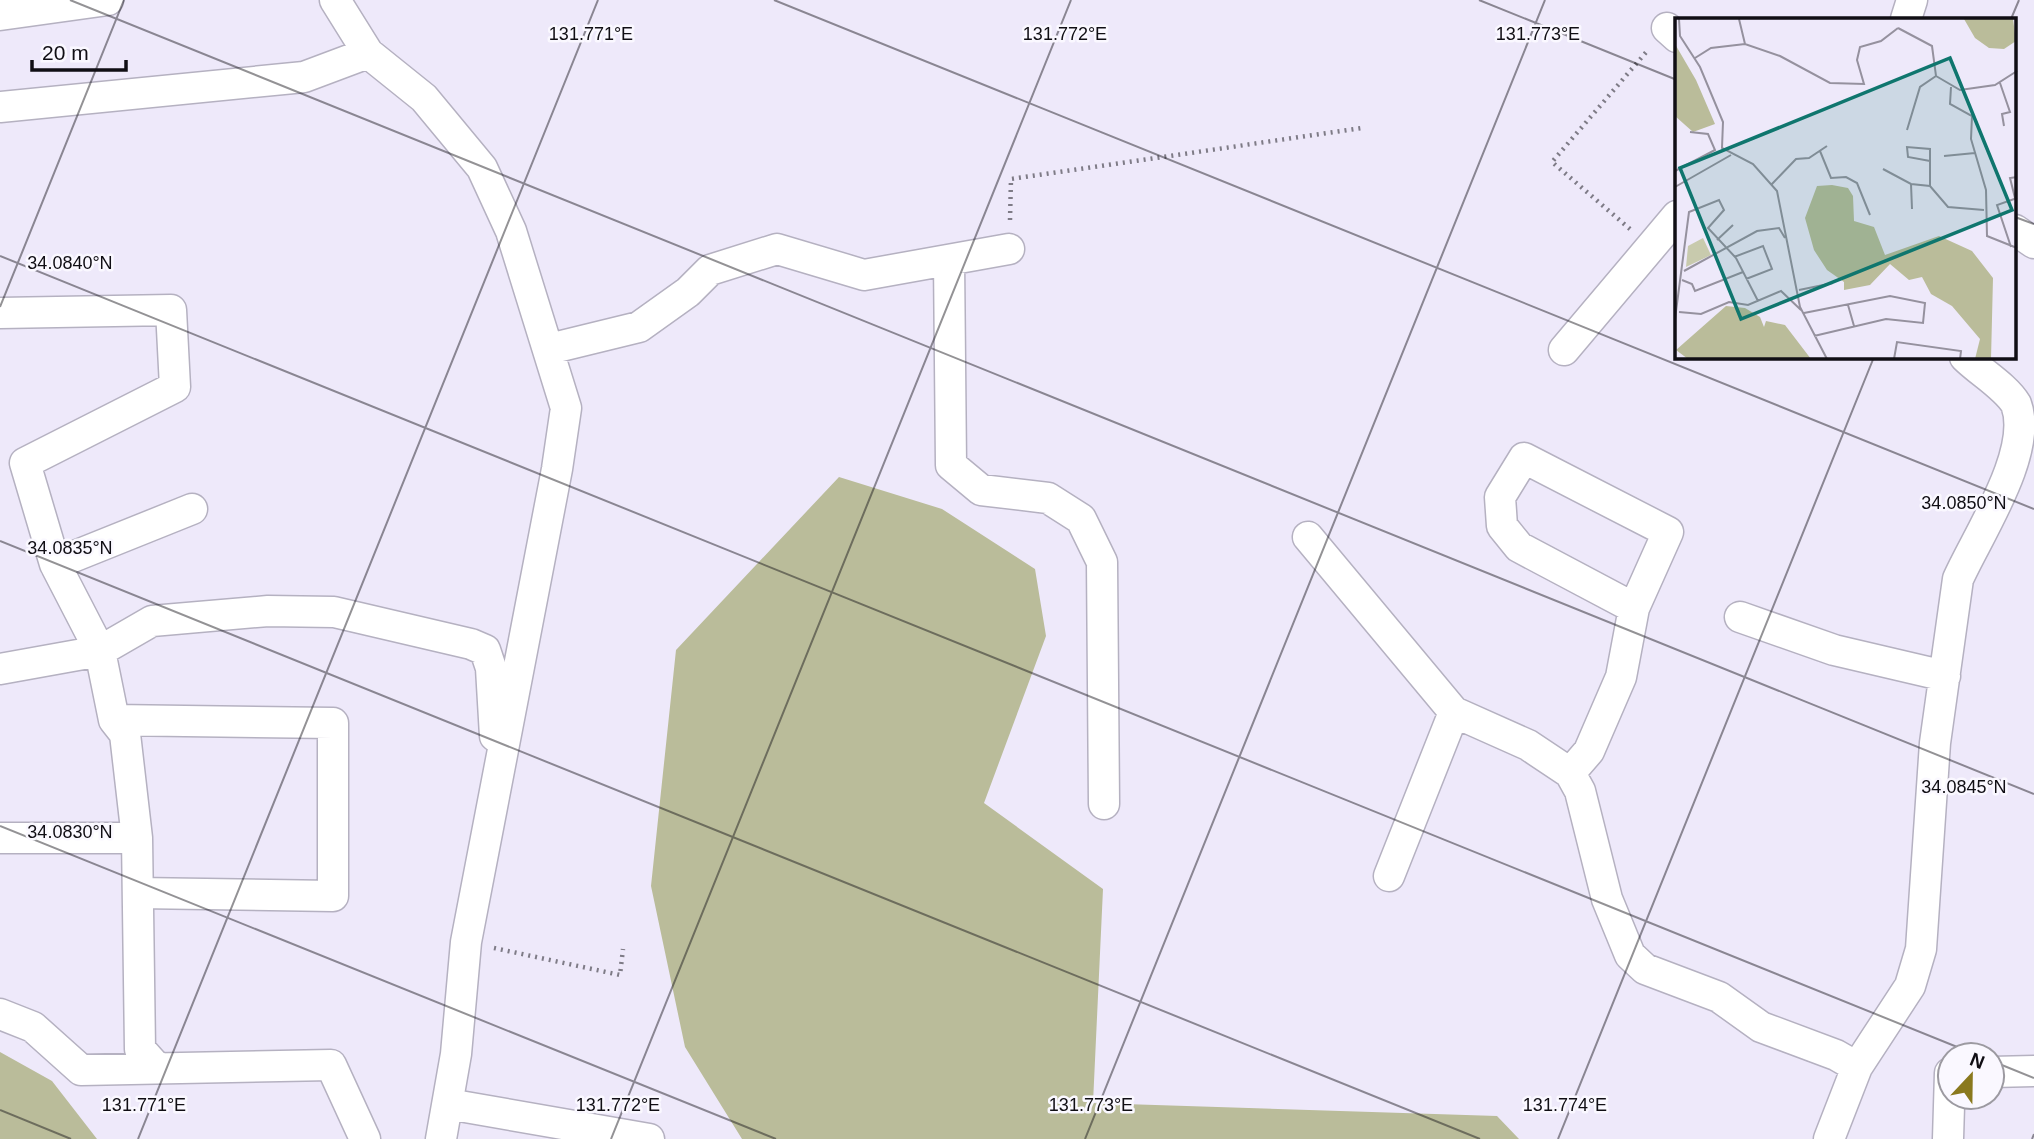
<svg xmlns="http://www.w3.org/2000/svg" width="2034" height="1139" font-family="Arial,sans-serif">
  <rect width="100%" height="100%" fill="#eee9fa"/>
  <path fill="#babc9a" d="M839 477 942 509 1035 569 1046 636 984 803 1103 889 1093 1103 1497 1116 1519 1139H742L685 1047 651 886 676 650Z
    M0 1052 52 1081 97 1139H0Z"/>
  <g fill="none" stroke-linecap="round" stroke-linejoin="round">
    <g stroke="#b5b1c1" stroke-width="33">
      <path id="minor" d="M335 0 368 53 424 98 482 168 511 231 566 408 557 469 466 942 456 1054 441 1139
        M0 15 108 0
        M1906 19 1912 0
        M1667 28 1677 37
        M0 107 304 77 368 53
        M2015 230 2034 243
        M949 260 951 465 981 490 1048 498 1081 519 1102 562 1104 804
        M0 313 171 310 175 387 25 463 55 564 100 651 114 720 125 734 137 838 140 1049 157 1068
        M549 349 639 327 688 292 710 270 777 249 864 275 1009 249
        M1564 350 1677 216
        M1308 537 1454 712 1528 745 1570 773 1580 791 1607 899 1630 955 1645 969 1719 997 1761 1027 1836 1055 1857 1067
        M55 564 192 509
        M1740 617 1834 650 1945 676
        M0 669 100 651 152 621 268 611 334 612 471 644 485 650 491 668 495 736
        M114 720 333 723V896L138 893
        M1570 773 1589 751 1621 677 1634 608 1668 532 1524 458 1500 497 1502 526 1519 547 1634 608
        M0 838H137
        M1389 876 1454 712
        M0 1014 33 1027 81 1070 331 1065 365 1139
        M1992 1072 2034 1071
        M448 1104 649 1139
        M1829 1139 1857 1067 1910 986 1921 949 1935 743 1958 579C1977 536 2034 452 2016 404 2005 386 1980 372 1965 357
        M1948 1139 1950 1073"/>
    </g>
    <path stroke="#7e7b86" stroke-width="4.5" stroke-dasharray="2 5" stroke-linecap="butt" d="M1010 220 1011 179 1362 128
      M1630 229 1552 162 1648 50
      M494 948 620 975 623 949"/>
    <use href="#minor" stroke="#fff" stroke-width="30"/>
  </g>
  <path fill="none" stroke="#100e14" stroke-width="2" stroke-opacity="0.45" d="M70 0 2034 794M774 0 2034 509M1479 0 1677 80M2011 19 2019 0M2015 217 2034 224M0 256 1977 1055M0 307 124 0M0 541 1480 1139M0 826 776 1139M1992 1061 2034 1078M0 1110 71 1139M138 1139 598 0M611 1139 1071 0M1085 1139 1545 0M1558 1139 1874 357M2032 1139 2034 1134"/>
  <g transform="translate(1675 18)">
    <rect width="341" height="341" fill="#eee9fa"/>
    <path d="M28 220 36 237 11 249 13 228Z" fill="#c8caad"/>
    <path d="M289 1H338L341 23 329 31 314 30 300 20ZM0 26 21 62 40 106 18 114 0 98ZM157 167 173 170 178 178 179 203 199 209 210 237 264 218 297 233 318 260 316 341H300L305 321 277 288 256 276 247 259 234 262 215 246 195 267 169 272V264L152 252 139 232 130 200 142 168ZM51 288 70 290 85 299 89 309 91 303 110 307 136 341H13L1 332Z" fill="#babc9a"/>
    <path fill="none" stroke="#95919e" stroke-width="2" d="M4 1 5 18 25 49 48 104 47 130 78 146 102 173 125 289 152 341M64 1 70 26M223 10 257 28 261 58 285 72 320 67 342 53M20 40 36 30 70 26 105 38 155 65 189 66 182 42 185 29 206 23 223 10M325 65 335 94 327 96 329 108M276 69 275 86 297 98 296 121 311 172 312 218 342 230M232 112 245 69 261 58M145 133 156 160 171 159 182 165 195 197M269 138 300 135M255 143 233 139 232 129 255 131V168M208 151 236 166 255 168 273 189 309 192M0 153 40 132 33 116 15 114M236 166 237 191M96 167 121 141 134 140 152 128M0 169 56 137M340 180 335 160 342 159M42 222 58 207M336 229 322 187 342 180M59 239 88 228 97 251 71 261M9 253 82 213 104 210 110 220M7 262 17 266 20 273 68 254M124 272 158 265M173 287 179 308M4 294 26 296 54 284 73 287 106 273 126 292M129 295 215 278 250 285 248 305 211 301 139 318M0 301 14 194 44 182 49 192 33 210 61 240 83 283M219 341 222 324 286 333 285 341"/>
    <path fill="#0f766e" fill-opacity="0.15" stroke="#0f766e" stroke-width="3.5" d="M275 40 337 192 66 301 5 150Z"/>
    <rect width="341" height="341" fill="none" stroke="#100e14" stroke-width="3.5"/>
  </g>
  <g font-size="18" text-anchor="middle" fill="#100e14" stroke="#faf8ff" stroke-width="5" stroke-linejoin="round" paint-order="stroke">
    <text x="591" y="40">131.771°E</text>
    <text x="1065" y="40">131.772°E</text>
    <text x="1538" y="40">131.773°E</text>
    <text x="70" y="269">34.0840°N</text>
    <text x="1964" y="509">34.0850°N</text>
    <text x="70" y="554">34.0835°N</text>
    <text x="1964" y="793">34.0845°N</text>
    <text x="70" y="838">34.0830°N</text>
    <text x="144" y="1111">131.771°E</text>
    <text x="618" y="1111">131.772°E</text>
    <text x="1091" y="1111">131.773°E</text>
    <text x="1565" y="1111">131.774°E</text>
  </g>
  <g transform="translate(1971 1076) rotate(22)"><circle r="33" fill="#faf8ff" stroke="#9c9aa1" stroke-width="2"/>
  <path d="M0-5L12 26L0 18L-12 26Z" fill="#8a791e"/>
  <text y="-10" font-size="19" font-weight="bold" text-anchor="middle" fill="#100e14">N</text>
  </g>
  <path d="M32 60v10h94v-10" fill="none" stroke="#100e14" stroke-width="3.5"/>
  <text x="42" y="60" font-size="21" fill="#100e14" stroke="#faf8ff" stroke-width="5" paint-order="stroke">20 m</text>
</svg>
